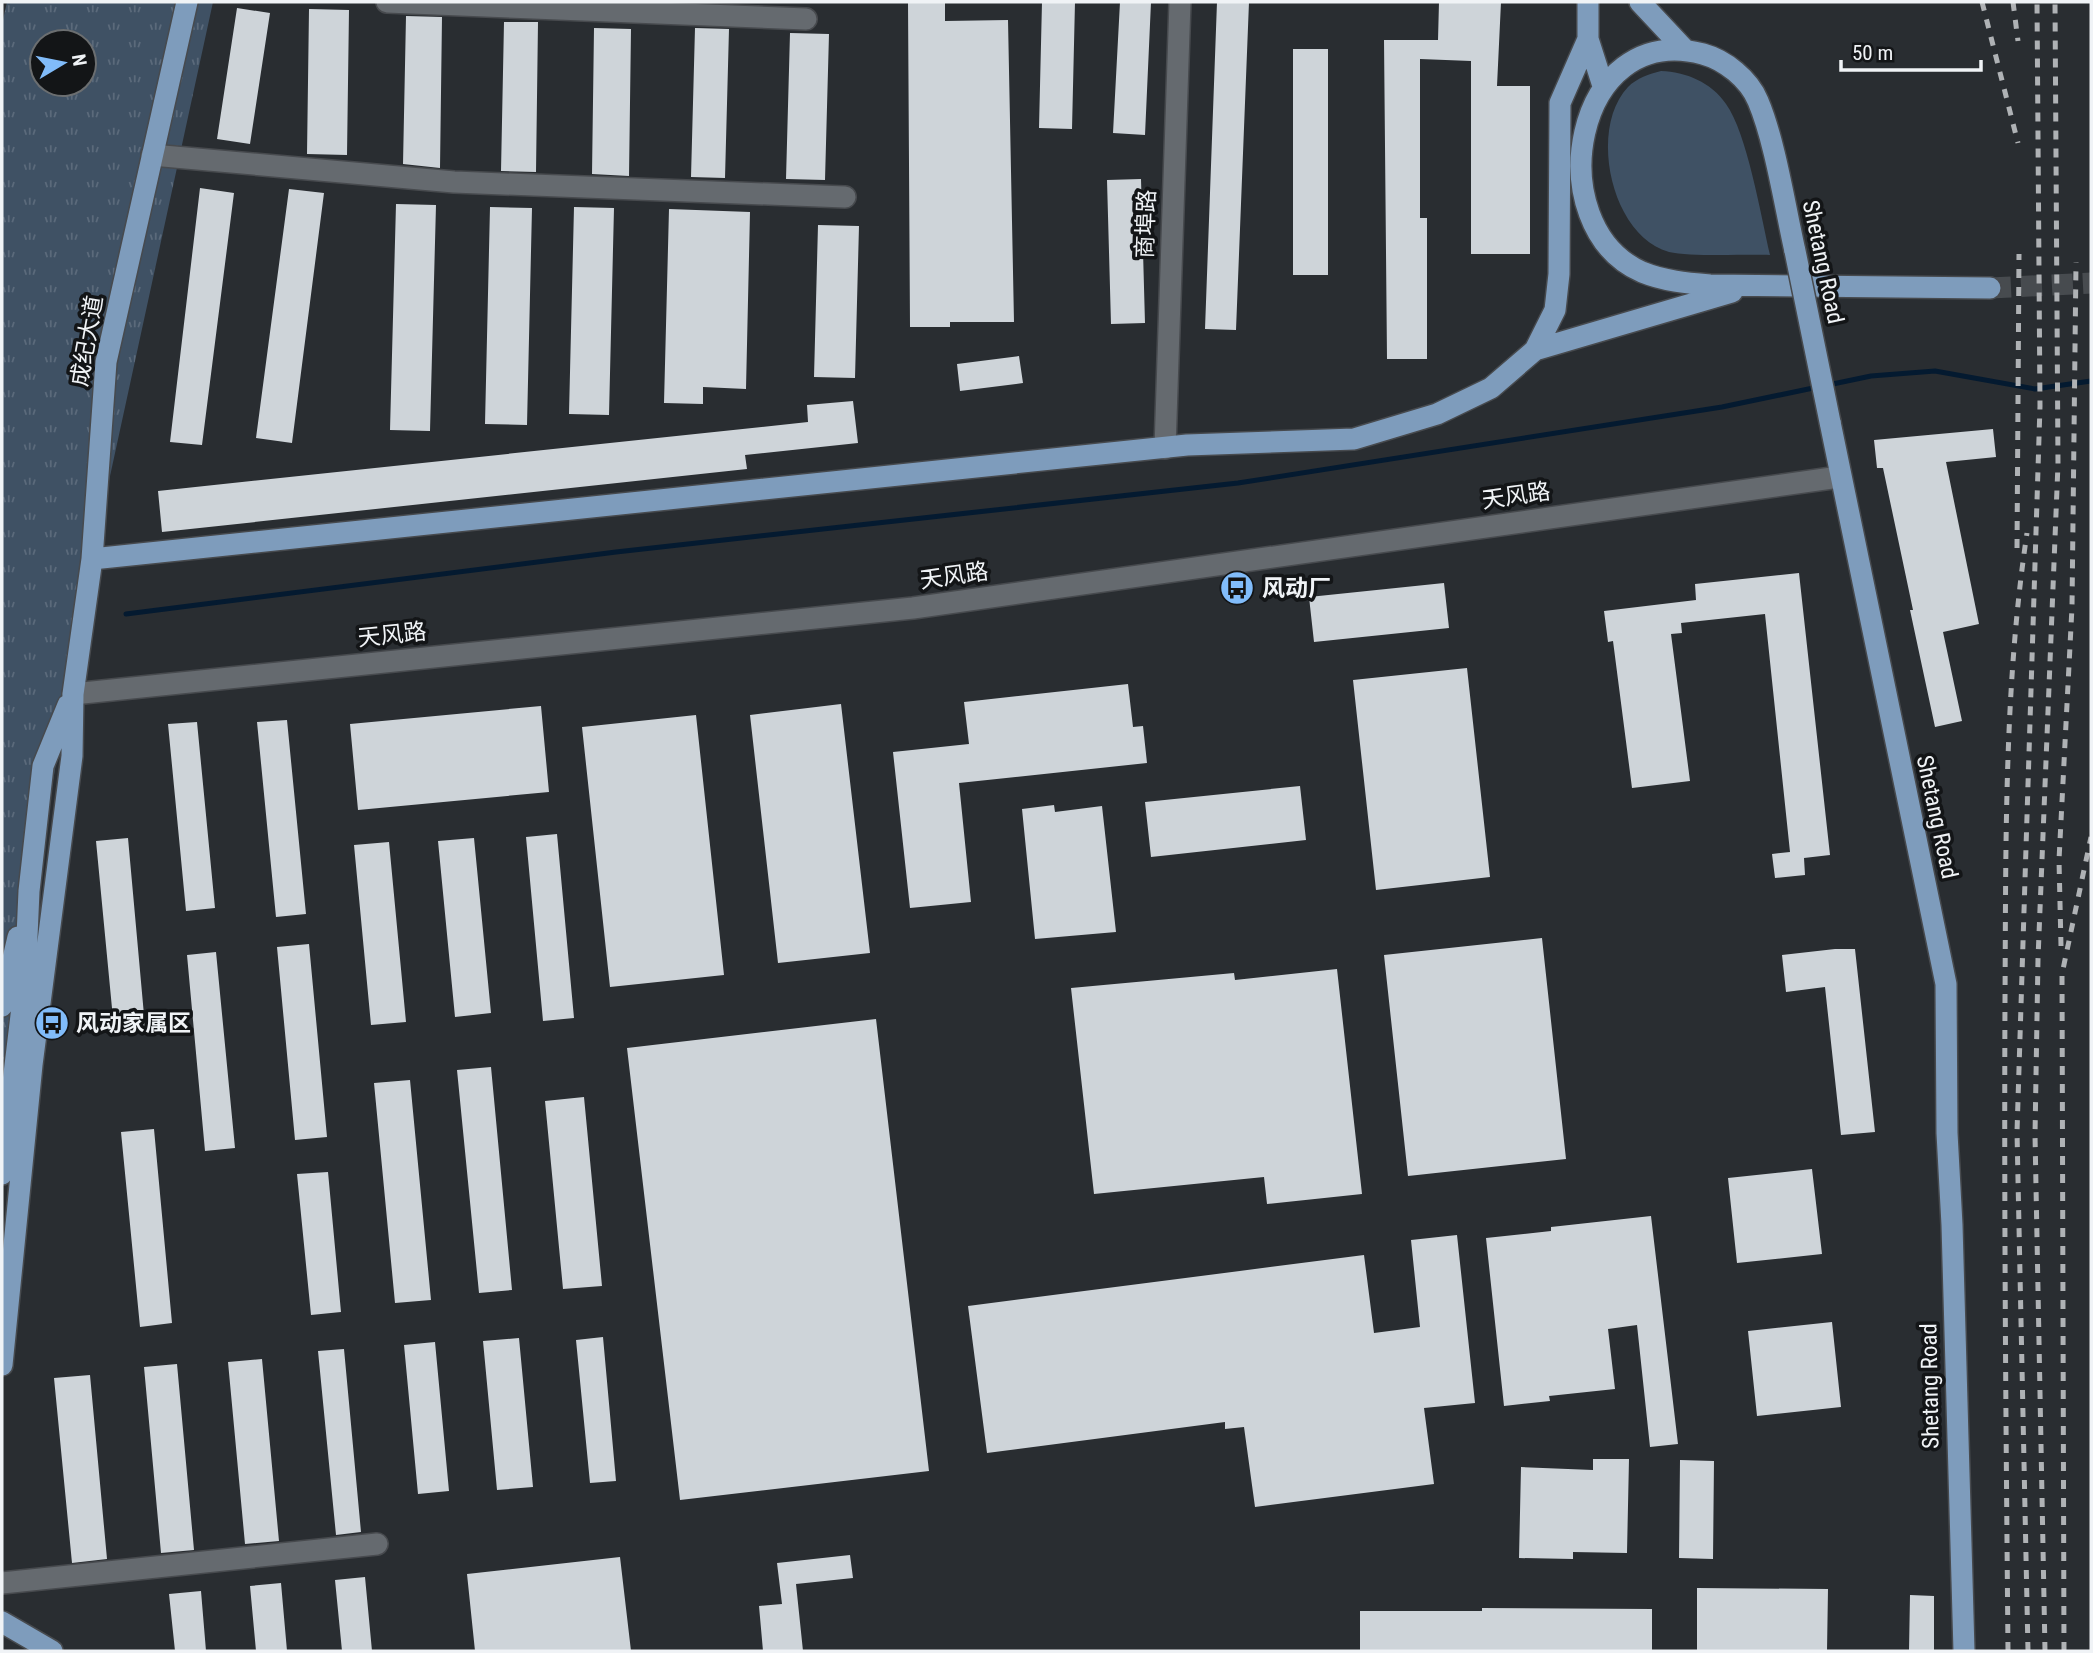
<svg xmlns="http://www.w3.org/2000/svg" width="2093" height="1653" font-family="'Roboto Condensed','Noto Sans SC',sans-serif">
  <defs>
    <pattern id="park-tufts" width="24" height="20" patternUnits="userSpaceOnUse" patternTransform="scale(1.75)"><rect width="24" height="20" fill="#3f5164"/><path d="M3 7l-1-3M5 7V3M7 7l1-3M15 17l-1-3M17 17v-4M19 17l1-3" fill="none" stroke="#5b6a7b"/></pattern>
  </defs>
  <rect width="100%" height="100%" fill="#292d31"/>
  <path fill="url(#park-tufts)" fill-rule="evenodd" d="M7 2H213L92 559 2 1070V24ZM42 42H84V84H42Z"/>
  <path fill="#3f5164" d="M1661 71C1686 72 1711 82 1726 104 1747 133 1761 216 1770 255 1745 254 1690 257 1669 252 1611 236 1588 129 1628 87 1637 78 1649 74 1661 71Z"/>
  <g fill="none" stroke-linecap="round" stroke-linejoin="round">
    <path stroke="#041a30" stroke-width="5" d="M1828 385 1871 376 1935 371 2035 389 2091 381
      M126 614 616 552 1238 483 1722 407 1818 387"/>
  </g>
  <path fill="#ced4d9" d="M908 2H945V21L1008 20 1014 322H950V327H910Z
    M1042 2H1075L1072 129 1039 128Z
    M1120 2H1151L1145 135 1113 133Z
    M1217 2H1249L1236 330 1205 329Z
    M1439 2H1501L1497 86H1530V254H1471V61L1420 59V218H1427V359H1387L1384 40H1438Z
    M237 8 270 13 250 144 217 139Z
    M309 9 349 10 347 155 307 154Z
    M406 16 442 17 440 168 403 164Z
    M504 22H538L536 172 501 171Z
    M594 28 631 29 629 176 592 174Z
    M695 28 729 29 725 178 691 177Z
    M790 33 829 34 825 180 786 179Z
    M1293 49H1328V275H1293Z
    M1141 179 1145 323 1111 324 1107 180Z
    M200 188 234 193 202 445 170 442Z
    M289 189 324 193 292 443 256 438Z
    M396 204 436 205 430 431 390 430Z
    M490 207 532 208 527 425 485 424Z
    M574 207 614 208 609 415 569 414Z
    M669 209 750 212 746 389 703 387V404L664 403Z
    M818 225 859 226 855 378 814 377Z
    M1019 356 1023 383 960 391 957 364Z
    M853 401 858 443 745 455 747 469 162 532 158 491 808 422 807 405Z
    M1993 429 1996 457 1946 462 1979 624 1943 632 1962 721 1935 727 1910 610H1913L1883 468H1877L1874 440Z
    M1799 573 1830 855 1804 858 1805 875 1775 878 1772 854 1790 852 1765 614 1681 623 1682 633 1671 634 1690 781 1632 788 1613 641 1608 642 1604 611 1696 600 1695 584Z
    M1444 583 1449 628 1314 642 1309 597Z
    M1467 668 1490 877 1376 890 1353 680Z
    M1128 684 1133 727 1143 726 1147 763 959 783 971 902 910 908 893 752 969 744 964 702Z
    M841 704 870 953 778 963 750 715Z
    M541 706 549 792 358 810 350 724Z
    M696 715 724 975 610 987 582 727Z
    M287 720 306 914 276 917 257 722Z
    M197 722 215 908 186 911 168 724Z
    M1300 786 1306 840 1151 857 1145 802Z
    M1054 805 1055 812 1102 806 1116 932 1035 939 1022 809Z
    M557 834 574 1018 543 1021 526 837Z
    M128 838 145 1026 114 1029 96 841Z
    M474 838 491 1013 455 1017 438 841Z
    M389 842 406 1022 371 1025 354 845Z
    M1542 938 1566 1159 1408 1176 1384 955Z
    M309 944 327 1137 295 1140 277 947Z
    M1835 949H1855L1875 1132 1841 1135 1825 987 1786 992 1782 955Z
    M216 952 235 1148 205 1151 187 955Z
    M1337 969 1362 1194 1267 1204 1264 1177 1094 1194 1071 988 1234 973 1235 980Z
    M876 1019 929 1471 680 1500 627 1048Z
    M491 1067 512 1290 479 1293 457 1070Z
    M410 1080 431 1300 395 1303 374 1083Z
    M584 1097 602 1286 563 1289 545 1101Z
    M154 1129 172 1323 140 1327 121 1132Z
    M1812 1169 1822 1254 1737 1263 1728 1178Z
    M328 1172 341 1312 311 1315 297 1174Z
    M1651 1216 1678 1444 1650 1447 1637 1325 1608 1329 1615 1389 1549 1396 1550 1401 1504 1406 1486 1238 1551 1231V1227Z
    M1457 1235 1475 1403 1424 1408 1434 1484 1255 1507 1244 1427 1225 1429V1422L987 1453 968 1306 1364 1255 1374 1333 1420 1327 1411 1240Z
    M1832 1322 1841 1407 1757 1416 1748 1331Z
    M603 1337 616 1481 590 1483 576 1340Z
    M519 1338 533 1487 497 1490 483 1341Z
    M435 1342 449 1491 418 1494 404 1345Z
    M344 1349 361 1532 336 1535 318 1351Z
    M262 1359 279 1541 245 1544 228 1362Z
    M177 1364 194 1550 161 1553 144 1367Z
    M90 1375 107 1559 72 1563 54 1378Z
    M1593 1459H1629L1627 1553 1573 1552V1559L1519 1558 1521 1467 1593 1470Z
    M1680 1460 1714 1461 1713 1559 1679 1558Z
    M850 1555 853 1578 796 1584 803 1651H763L759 1606 782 1604 777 1563Z
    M620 1557 631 1651H475L467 1574Z
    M365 1577 372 1651H342L335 1580Z
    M281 1583 287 1651H256L250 1586Z
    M1697 1588 1828 1589 1827 1651H1697Z
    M201 1591 206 1651H175L169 1594Z
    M1910 1595 1934 1596V1651H1909Z
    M1482 1608 1652 1609V1651H1360V1611H1482Z"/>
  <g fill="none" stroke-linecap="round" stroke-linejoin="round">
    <path stroke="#474b4f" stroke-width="21" stroke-dasharray="21 10" stroke-linecap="butt" d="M1990 288 2091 283"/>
    <g stroke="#474a4e" stroke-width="24">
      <path id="minor" d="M387 2 806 19
        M152 155 454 182 845 197
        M1165 448 1180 2
        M73 694 913 608 1839 477
        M2 1583 377 1544"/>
    </g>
    <g stroke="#474a4e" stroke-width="24">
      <path id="major" d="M1640 2 1684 49
        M1588 39 1603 86
        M1795 251C1785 207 1775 141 1758 101 1749 79 1725 60 1703 54 1573 19 1538 226 1642 272 1664 281 1686 283 1710 285L1990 288
        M1535 350 1732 292
        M1830 422 1946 984 1947 1133 1952 1225 1964 1651
        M92 559 1187 445 1354 439 1437 414 1491 388 1535 350 1555 310 1559 274 1560 103 1588 39V2
        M2 1006 18 937
        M2 1174 25 982 29 891 43 766 68 705
        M2 1365 32 1065 72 756 73 694 92 559 106 362 187 2
        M2 1622 52 1651"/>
    </g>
    <use href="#minor" stroke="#656a6f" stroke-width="21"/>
    <use href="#major" stroke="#7e9cbc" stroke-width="21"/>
    <path stroke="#afb2b5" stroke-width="5" stroke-dasharray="9 9" stroke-linecap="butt" d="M1982 2 2018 143
      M2013 2 2018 41
      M2017 548 2019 254
      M2061 946 2059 860 2072 607 2076 262
      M2008 1651C2006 1434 2004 1216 2005 999 2006 844 2004 686 2027 533
      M2028 1651 2017 1132 2040 406 2037 2
      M2045 1651 2035 1135 2038 959 2058 464 2055 2
      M2064 1651 2062 974 2091 837"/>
    <g stroke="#474a4e" stroke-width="24" stroke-linecap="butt">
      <path id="major-bridge" d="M1795 251 1830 422"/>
    </g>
    <use href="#major-bridge" stroke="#7e9cbc" stroke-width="21"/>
  </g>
  <defs>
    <g id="bus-disc" transform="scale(1.75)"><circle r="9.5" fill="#81bcfa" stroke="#131517"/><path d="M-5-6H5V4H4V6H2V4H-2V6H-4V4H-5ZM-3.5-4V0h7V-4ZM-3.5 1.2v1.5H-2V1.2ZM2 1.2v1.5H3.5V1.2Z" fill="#111"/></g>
  </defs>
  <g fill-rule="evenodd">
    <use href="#bus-disc" x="1237" y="588"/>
    <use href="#bus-disc" x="52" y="1023"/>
  </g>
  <g text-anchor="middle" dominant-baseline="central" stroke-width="7" stroke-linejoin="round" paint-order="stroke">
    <g font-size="23" fill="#f0f3f6" stroke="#131517">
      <text transform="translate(1146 224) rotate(-88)">商埠路</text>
      <text transform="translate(1823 262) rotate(78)">Shetang Road</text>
      <text transform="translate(87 341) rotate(-80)">成纪大道</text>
      <text transform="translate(1516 496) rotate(-8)">天风路</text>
      <text transform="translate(954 576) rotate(-8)">天风路</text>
      <text transform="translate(392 635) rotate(-6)">天风路</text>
      <text transform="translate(1937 817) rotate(78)">Shetang Road</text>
      <text transform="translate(1930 1386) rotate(-91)">Shetang Road</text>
    </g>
    <g font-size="23" font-weight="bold" fill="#f0f3f6" stroke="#131517" text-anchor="start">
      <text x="1262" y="588">风动厂</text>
      <text x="76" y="1023">风动家属区</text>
    </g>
  </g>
  <rect width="2093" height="1653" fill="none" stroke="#f0f3f6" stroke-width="7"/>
  <g transform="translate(63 63) rotate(80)"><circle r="33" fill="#131517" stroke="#6b6e70" stroke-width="2"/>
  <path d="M0-5L12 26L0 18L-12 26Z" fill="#81bcfa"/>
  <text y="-10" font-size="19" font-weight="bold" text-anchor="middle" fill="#f0f3f6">N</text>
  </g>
  <path d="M1841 60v10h140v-10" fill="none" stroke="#f0f3f6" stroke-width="3.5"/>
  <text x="1852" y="60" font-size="21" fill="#f0f3f6" stroke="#131517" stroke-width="5" paint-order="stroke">50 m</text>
</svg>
